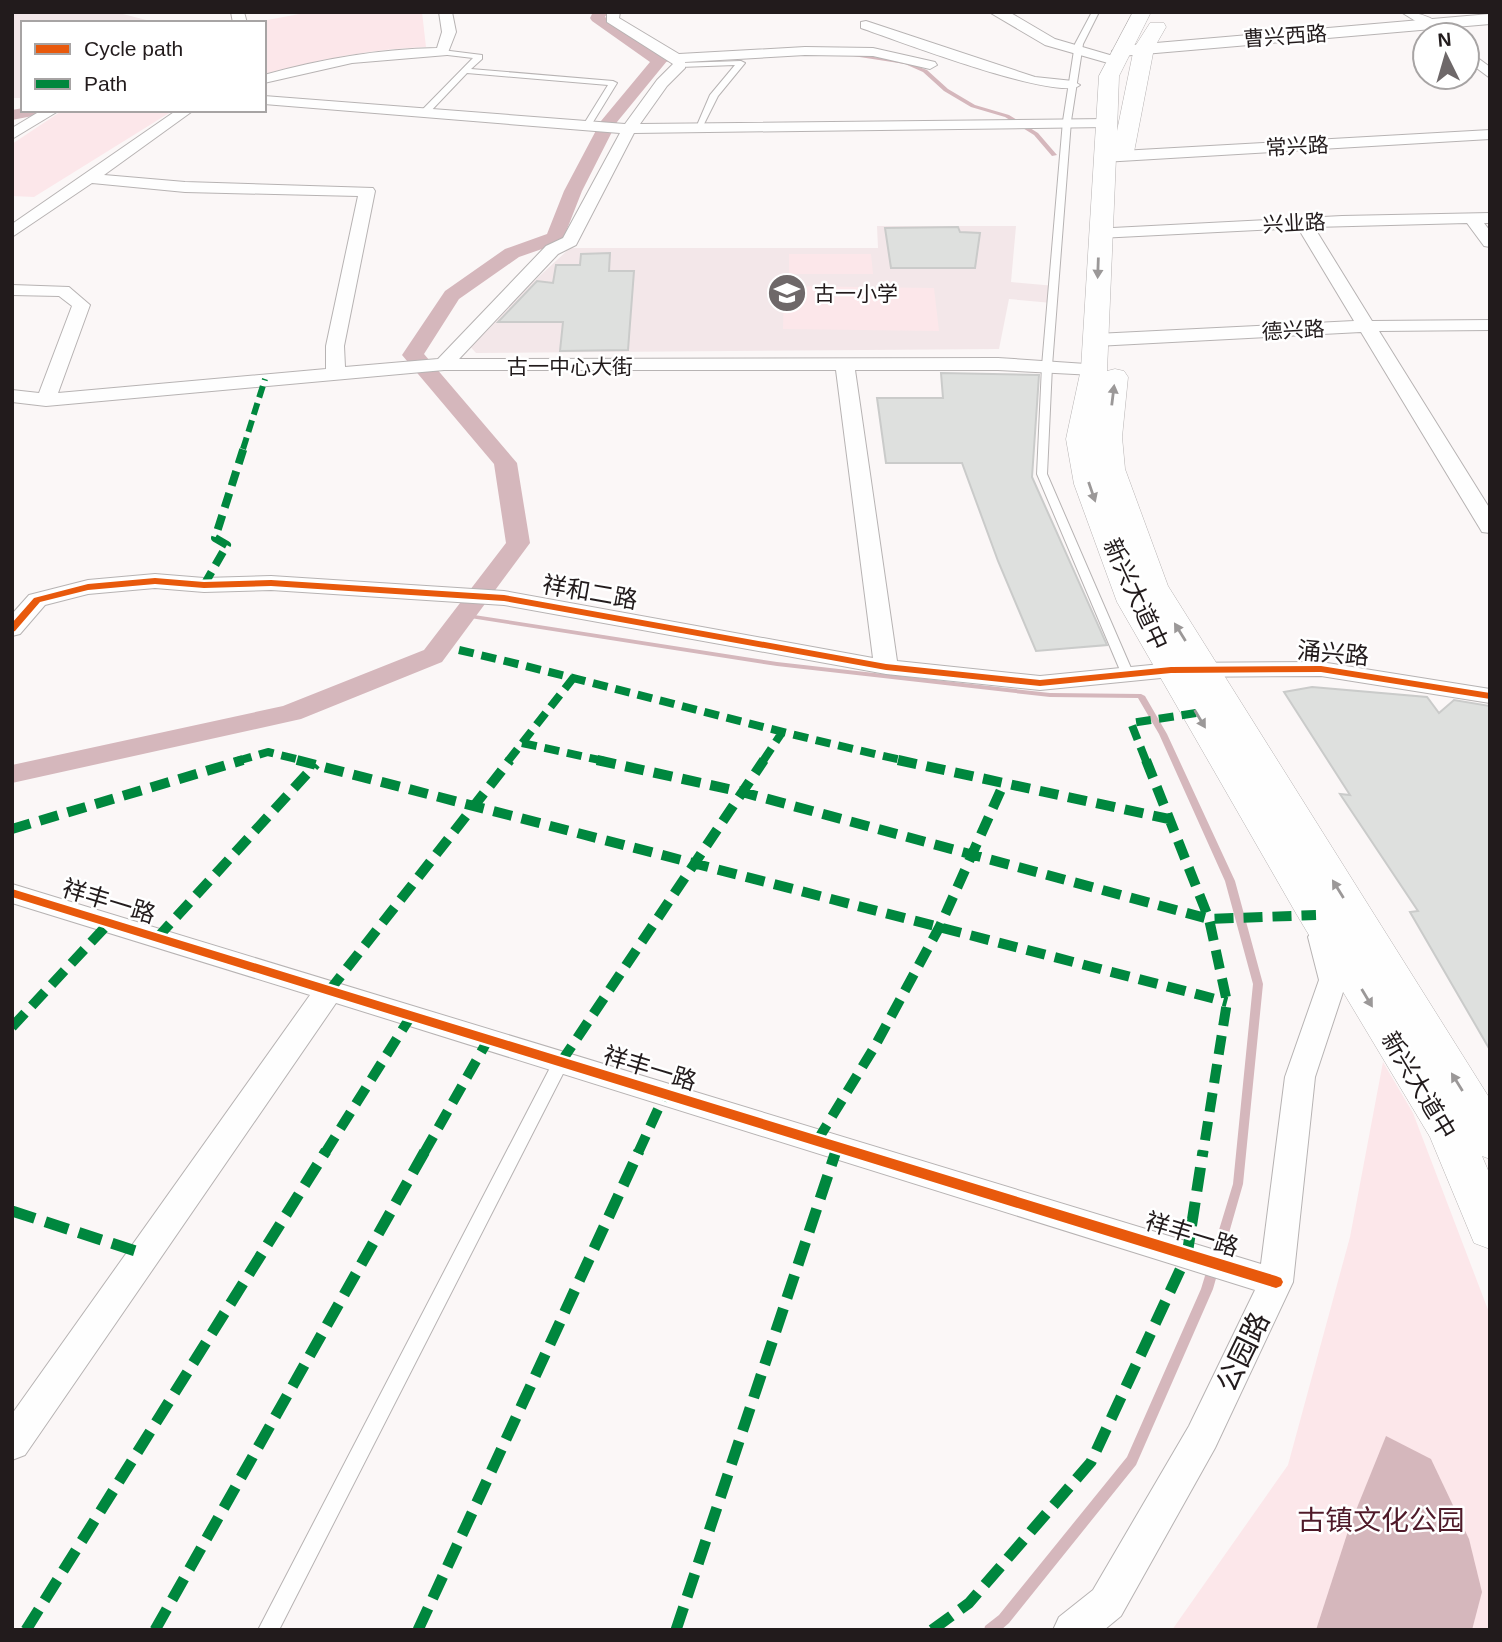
<svg xmlns="http://www.w3.org/2000/svg" width="1502" height="1642" font-family="Helvetica,'Noto Sans SC',sans-serif">
  <rect width="100%" height="100%" fill="#fbf7f7"/>
  <path fill="#f3e7e9" d="M12 12H115L158 23H23V98H12Z
    M877 226H1016L1011 282 1055 286 1052 303 1009 299 999 349 476 353 467 343 570 248H878Z"/>
  <path fill="#fce7ea" d="M310 12H422L426 47C370 49 318 60 264 74V23H251Z
    M63 110H174L34 197 12 196V144Z
    M789 254H871L873 274H789Z
    M784 286 934 288 939 331 783 329Z
    M1383 1062 1413 1113 1490 1315V1630H1172L1288 1465 1350 1237Z"/>
  <path fill="#d5b7bc" d="M1386 1436 1431 1459 1469 1539 1482 1592 1472 1630H1316L1350 1525Z"/>
  <g fill="none" stroke-linecap="round" stroke-linejoin="round">
    <path fill="#d5b7bc" fill-rule="evenodd" d="M855 54 906 62 927 70 948 89 975 105 1009 115 1038 133 1057 155 1052 156 1034 135 1005 117 971 107 944 91 923 72 905 64 853 56V54Z
      M680 59 682 60V61L659 62 657 61 659 60Z
      M461 613 777 662 1050 693 1141 694 1145 696 1167 734 1235 881 1263 984 1243 1184 1213 1289 1136 1465 1009 1623 1001 1630H984L985 1626 999 1615 1127 1457 1201 1289 1233 1184 1253 984 1225 881 1159 734 1138 698 1050 697 777 666 464 617H461L460 615Z"/>
    <path fill="#d5b7bc" fill-rule="evenodd" d="M593 12H608L605 17 667 61 617 122 582 191 562 242 519 257 459 299 424 354 517 463 530 543 442 662 301 719 12 783V765L283 706 424 650 506 543 494 464 402 355 445 291 505 249 547 234 564 191 601 121 650 62 592 21 590 18Z
      M23 108V110H45L43 114 12 120V110Z"/>
  </g>
  <path fill="#dee0de" stroke="#cacbca" stroke-width="2" d="M958 227 960 232 980 233 975 268H891L885 228Z
    M610 253 609 271H634L628 350 560 351 563 322H498L537 281 553 283 556 265H580L581 254Z
    M941 373 1039 375 1032 477 1107 645 1036 651 998 561 962 463H886L877 398H943Z
    M1312 687 1427 697 1439 713 1454 700 1490 706V1050L1410 912 1418 911 1340 794 1350 795 1284 692Z"/>
  <g fill="none" stroke-linecap="round" stroke-linejoin="round">
    <g stroke="#b7b3b3" stroke-width="2">
      <path id="service" d="M1092 12H1099L1083 44 1071 121 1052 366 1047 474 1134 675 1128 679 1122 675 1037 474 1042 366 1063 121 1075 44Z
        M442 50 482 55V59L471 69 613 81 617 83 590 127 586 129 582 127 608 85 467 73 428 114H422V110L473 58 439 54V50Z
        M741 61 745 63 718 96 702 128 695 130 710 95 735 65 680 67 676 65 680 63Z
        M561 1056 567 1058 569 1062 279 1630H258L553 1062 555 1058Z"/>
    </g>
    <g stroke="#b7b3b3" stroke-width="2">
      <path id="minor" d="M231 12H244L247 23H233Z
        M439 12H452L456 32 447 55 352 63 264 83V75C321 59 378 49 437 48L442 32Z
        M607 12H620L619 18 679 54 805 47 873 48 935 62 937 65 930 69 873 56 805 55 685 62V68L667 86 640 124 1108 119 1115 123 1108 127 634 133 576 245 558 254 459 359 998 358 1101 365 1103 369 1101 373 1094 375 998 370H855L897 661 1040 676 1171 663 1321 662 1490 689V703L1321 676 1171 677 1040 690 886 674 504 605 271 590 204 592 155 588 88 594 45 605 20 634 12 636V614L29 595 88 580 155 574 204 578 271 576 504 591 873 658 836 370H444L46 406 12 402V390L39 393 72 306 59 296 12 295V285L69 287 90 305 58 393 326 369V346L358 196 185 192 92 183 12 237V224L177 110H194L104 175 185 182 373 188 375 191 344 346 345 367 438 359 546 246 563 238 620 133 264 104V96L625 124 657 80 673 64 607 22Z
        M989 12H1009L1055 39 1120 58 1122 61 1115 65 1045 45Z
        M1401 12C1422 12 1438 19 1453 35H1438Z
        M866 21 1035 77 1073 81 1080 85C1060 103 893 39 861 28V22Z
        M1467 50 1490 67V78L1467 61Z
        M42 110H60L12 139V128Z
        M1490 130V139L1103 162 1095 157 1103 152Z
        M1490 213V223H1484L1490 231V247L1484 246 1467 223 1314 227 1372 321 1490 320V330L1379 331 1490 509V533L1482 532 1479 527 1361 332 1096 346 1087 340 1096 334 1354 321 1298 228 1099 238 1093 237 1091 233 1093 229 1342 216Z
        M12 884 1261 1264 1285 1077 1319 980 1308 937 1312 930 1322 927 1332 930 1347 980 1315 1077 1293 1282 1215 1448 1121 1616 1104 1630H1053L1059 1617 1093 1590 1189 1426 1255 1290 336 1003 25 1455 12 1460V1414L310 995 12 903Z"/>
    </g>
    <g stroke="#b7b3b3" stroke-width="2">
      <path id="tertiary" d="M1490 14V24L1121 56 1112 51 1121 46Z"/>
    </g>
    <g stroke="#b7b3b3" stroke-width="1">
      <path id="secondary" d="M1133 12H1151L1119 76 1117 131 1134 48 1150 23H1164L1166 27 1154 48 1134 152 1131 157H1116L1107 371 1115 369 1124 371 1128 377 1122 437 1125 469 1168 586 1490 1099V1159L1482 1156 1490 1175V1249L1474 1243 1430 1137 1297 915 1117 602 1074 484 1066 439 1081 369 1099 76Z"/>
    </g>
    <use href="#service" fill="#fefefe" fill-rule="evenodd"/>
    <use href="#minor" fill="#fefefe" fill-rule="evenodd"/>
    <use href="#tertiary" fill="#fefefe" fill-rule="evenodd"/>
    <use href="#secondary" fill="#fefefe" fill-rule="evenodd"/>
    <path stroke="#00873e" stroke-width="6" stroke-dasharray="12 6" stroke-linecap="butt" d="M243 449 265 379"/>
    <path stroke="#00873e" stroke-width="8" stroke-dasharray="15 8" stroke-linecap="butt" d="M204 585 227 545 215 538 244 447
      M459 650C609 685 756 728 906 761
      M522 743 604 761
      M237 761 268 752 304 761
      M508 761 574 677
      M763 761 781 734
      M1146 761 1131 723 1196 713"/>
    <path stroke="#00873e" stroke-width="10" stroke-dasharray="19 10" stroke-linecap="butt" d="M297 760 1227 1002
      M597 760 742 792 1209 919 1316 915
      M898 760 1169 819
      M1146 760 1209 919 1227 1002 1203 1153
      M12 829 243 760
      M157 938 316 764
      M329 991 510 760
      M12 1027 109 923
      M561 1062 764 760
      M817 1141 875 1046 940 926 1004 783
      M325 1153 411 1016
      M424 1153 488 1040
      M638 1153 665 1094
      M835 1153 837 1147"/>
    <path stroke="#00873e" stroke-width="11" stroke-dasharray="24 11" stroke-linecap="butt" d="M12 1211 145 1254
      M26 1630 326 1151
      M155 1630 425 1151
      M418 1630 639 1151
      M676 1630 836 1151
      M932 1630 969 1603 1091 1462 1187 1255 1203 1151"/>
    <g stroke="#fff" stroke-width="5">
      <path id="cycleway" d="M155 578 204 582 271 580 504 595 886 664 1040 680 1171 667 1321 666 1490 693V699L1321 672 1171 673 1040 686 886 670 504 601 271 586 204 588 155 584 88 590 40 602 15 631 12 632V623L34 598 88 584Z
        M12 889 1276 1276 1281 1278 1283 1282 1281 1286 1276 1288 12 897Z"/>
    </g>
    <use href="#cycleway" fill="#e8590c" fill-rule="evenodd"/>
  </g>
  <defs><path id="oneway-solid" d="M-6-.8H1V-3.2L6.5 0L1 3.2V.8H-6Z" transform="scale(1.75)"/></defs>
  <g fill="#9b9898">
    <use href="#oneway-solid" transform="translate(1098 268) rotate(92)"/>
    <use href="#oneway-solid" transform="translate(1113 395) rotate(-83)"/>
    <use href="#oneway-solid" transform="translate(1092 492) rotate(71)"/>
    <use href="#oneway-solid" transform="translate(1180 632) rotate(-122)"/>
    <use href="#oneway-solid" transform="translate(1200 719) rotate(59)"/>
    <use href="#oneway-solid" transform="translate(1338 889) rotate(-122)"/>
    <use href="#oneway-solid" transform="translate(1367 998) rotate(59)"/>
    <use href="#oneway-solid" transform="translate(1457 1082) rotate(-122)"/>
  </g>
  <defs>
    <g id="school-disc" transform="scale(2.0125)"><circle r="9.5" fill="#6e6869" stroke="#fff"/><path d="M0-5L7-2L0 1L-7-2ZM-4 1L0 2.5L4 1V4Q0 6-4 4Z" fill="#fff"/></g>
  </defs>
  <g fill-rule="evenodd">
    <use href="#school-disc" x="787" y="293"/>
  </g>
  <g text-anchor="middle" dominant-baseline="central" stroke-width="5" stroke-linejoin="round" paint-order="stroke">
    <g font-size="21" fill="#221b1c" stroke="#fff">
      <text transform="translate(1285 36) rotate(-4)">曹兴西路</text>
      <text transform="translate(1297 146) rotate(-3)">常兴路</text>
      <text transform="translate(1294 223) rotate(-3)">兴业路</text>
      <text transform="translate(1293 330) rotate(-3)">德兴路</text>
      <text x="570" y="366">古一中心大街</text>
    </g>
    <g font-size="21" fill="#221b1c" stroke="#fff" text-anchor="start">
      <text x="814" y="293">古一小学</text>
    </g>
    <g font-size="24" fill="#221b1c" stroke="#fff">
      <text transform="translate(590 592) rotate(10)">祥和二路</text>
      <text transform="translate(1136 594) rotate(65)">新兴大道中</text>
      <text transform="translate(1333 653) rotate(5)">涌兴路</text>
      <text transform="translate(109 901) rotate(17)">祥丰一路</text>
      <text transform="translate(650 1068) rotate(17)">祥丰一路</text>
      <text transform="translate(1419 1085) rotate(59)">新兴大道中</text>
      <text transform="translate(1192 1234) rotate(17)">祥丰一路</text>
    </g>
    <g font-size="28" fill="#221b1c" stroke="#fff">
      <text transform="translate(1243 1352) rotate(-64)">公园路</text>
    </g>
    <g font-size="28" fill="#4f1a29" stroke="#fff">
      <text x="1381" y="1520">古镇文化公园</text>
    </g>
  </g>
  <rect width="1502" height="1642" fill="none" stroke="#221b1c" stroke-width="28"/>
  <rect x="21" y="21" width="245" height="91" fill="#ffffff" stroke="#a7a4a4" stroke-width="2"/>
  <rect x="35" y="44" width="35" height="10" fill="#e8590c" stroke="#a7a4a4" stroke-width="2"/>
  <text x="84" y="56" font-size="21" fill="#221b1c">Cycle path</text>
  <rect x="35" y="79" width="35" height="10" fill="#00873e" stroke="#a7a4a4" stroke-width="2"/>
  <text x="84" y="91" font-size="21" fill="#221b1c">Path</text>
  <g transform="translate(1446 56) rotate(355)"><circle r="33" fill="#ffffff" stroke="#a7a4a4" stroke-width="2"/>
  <path d="M0-5L12 26L0 18L-12 26Z" fill="#6e6869"/>
  <text y="-10" font-size="19" font-weight="bold" text-anchor="middle" fill="#221b1c">N</text>
  </g>
</svg>
